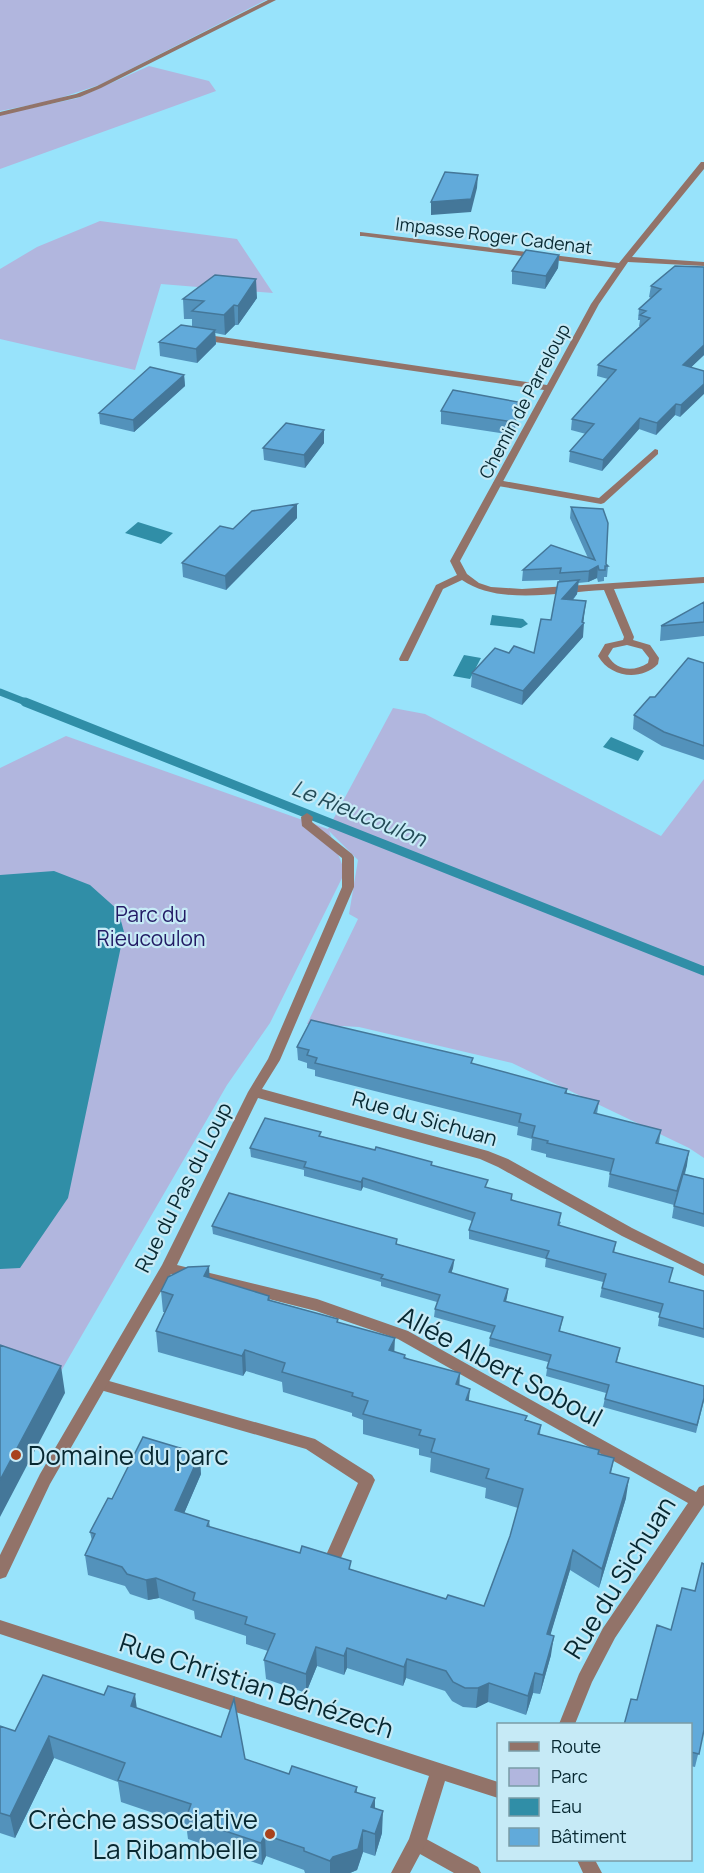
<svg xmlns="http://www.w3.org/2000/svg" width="704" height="1873" font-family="Manrope,sans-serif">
  <rect width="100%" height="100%" fill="#98e3fb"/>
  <path fill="#b1b6de" d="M0 0H266L99 85 51 101 0 111Z
    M149 66 209 81 216 91 0 169V115L78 98Z
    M100 221 237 239 273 293 161 284 135 370 0 339V269L37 247Z
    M393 708 425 714 661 836 704 779V1158L689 1148 512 1063 359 1027 307 1024 358 919 349 914 358 860 329 831 345 872 270 1023 227 1085 57 1378 0 1359V768L66 736 328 829Z"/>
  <path fill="#308ea7" d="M138 522 173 533 161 544 125 533Z
    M492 615 523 619 528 624 521 628 490 625Z
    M464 655 481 658 470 679 453 676Z
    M611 737 644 751 638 761 603 747Z
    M54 871 90 885 118 910 124 932 68 1198 20 1268 0 1269V875Z"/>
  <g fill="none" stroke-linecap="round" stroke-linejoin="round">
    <path stroke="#308ea7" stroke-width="7" d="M0 692 28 703"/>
    <path stroke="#308ea7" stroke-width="9" d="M25 702 704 971"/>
    <path fill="#927369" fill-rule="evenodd" d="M655 449 658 450V454L604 503 601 504 498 486 493 483 498 480 599 498Z
      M102 1379 315 1439 372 1475 375 1480 337 1567 331 1569 325 1567 323 1562 358 1483 306 1449 97 1389 95 1385 97 1381Z
      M417 1834 478 1867 481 1873H454L411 1849 408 1843 411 1837Z"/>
    <path fill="#927369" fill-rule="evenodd" d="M268 0H276L101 88 80 97 0 116V112L76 94 97 86Z
      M701 162H704V169L632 257 704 262V266L628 262 599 304 460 561 467 574 479 583 491 587 522 589 704 577V583L614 589 634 637 633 640 650 645 659 658 658 664C640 682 610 677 598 656L605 644 623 640 624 637 604 590C561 592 499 606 462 580L443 589 409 659 408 661H400L399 659 436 585 457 575 450 561 544 390 201 340 197 337 201 334 547 385 591 304 616 268 363 236H360V232L619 263ZM627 645 642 649 649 658 648 663C634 672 617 671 608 656L613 648Z
      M307 813 313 817 312 822 352 854 354 857V887L280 1060 262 1089 488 1151 508 1159 632 1228 704 1264V1276L622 1236 498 1167 480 1159 258 1098 177 1265 317 1299 408 1331 696 1492 699 1487 704 1485V1505L615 1638 592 1682 575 1724H559L579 1674 603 1628 688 1503 398 1339 316 1311 171 1274 50 1484 6 1577 0 1579V1555L40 1474 162 1265 248 1092 268 1059 342 887V858L302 826 301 817Z
      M0 1620 498 1782V1798L445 1781 426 1843 410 1873H391L409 1839 429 1776 0 1634Z
      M577 1860H595L602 1873H583Z"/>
  </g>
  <path fill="#5392bb" d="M559 255 558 268 545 289 512 284V271Z
    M675 266 704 355 691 367 680 417 675 415 656 435 639 429 602 471 569 462 570 451 586 434 571 430 572 419 608 379 597 376 598 365 640 326H639L640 320H638L639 309 651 298 649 297 651 286Z
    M257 298 238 325H235L225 335 215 333 216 344 197 363 160 356 159 342 192 327V319H184L183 299Z
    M184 375 185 386 134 432 100 424 99 413Z
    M441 411 517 415 514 435 441 424Z
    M324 430V443L305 468 264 460 263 448Z
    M571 507 606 564 608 566 607 577H604V581L598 582 597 578 588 582 578 583 577 594 573 600 584 615 583 623V637L522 705 471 687 472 673 509 653H534L551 620 559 580 522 581 523 570 588 558 570 518Z
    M297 518 226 590 183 577 182 563 233 529Z
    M704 602V636L660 641 661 626Z
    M704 663V760L662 746 633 729 634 715 655 697Z
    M297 1047 472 1064 567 1089V1093L599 1101 597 1114 661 1130 659 1143 687 1165 685 1174 704 1179V1227L672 1218 674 1205 608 1187 610 1172 546 1157V1154L531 1150 532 1139 517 1135 518 1127 315 1076V1070L307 1068V1063L298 1060Z
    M321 1136 432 1165 488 1188 561 1222 559 1226 616 1242 614 1253 670 1282 704 1291V1338L658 1326 660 1313 600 1297 603 1282 545 1267 546 1259 469 1239V1230L472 1221 363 1187 361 1191 304 1176V1170L251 1157 250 1148Z
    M212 1226 397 1244 454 1260 453 1268 451 1273 508 1289 507 1297 506 1302 563 1317 560 1331 620 1348 617 1362 704 1400 696 1433 603 1407 606 1393 546 1376 548 1362 489 1346 490 1338 492 1333 434 1317 435 1309 437 1302 381 1286V1282L213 1234Z
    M210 1278 269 1296 270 1300 338 1319V1322L459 1385 469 1401 541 1425 540 1434 614 1458 611 1473 626 1498 599 1588 570 1570 550 1635 551 1655 540 1694 533 1693 526 1715 488 1702 476 1708 463 1707 452 1701 445 1691 406 1678 403 1686 347 1668 344 1675 317 1666 306 1693 266 1679 264 1660 268 1651 246 1644V1636L195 1619 194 1611 159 1598 148 1600 130 1594 125 1586 88 1575 85 1555 92 1541 90 1532 112 1499 201 1474 184 1513 209 1521 210 1527 446 1599 484 1606 510 1536 518 1508 485 1498 486 1488 430 1472 431 1458 419 1455V1449L363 1434V1420L352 1416V1413L283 1392 282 1382 246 1371 243 1376 158 1352 156 1331 165 1312H163L161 1291Z
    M137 1708 245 1759 289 1774 357 1787V1793L375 1808 382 1833 375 1856 363 1852 357 1870 350 1873H305L304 1870 266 1856 262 1865 188 1839 186 1824 121 1802 118 1782 54 1758 15 1838 0 1833V1726L15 1731Z
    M690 1725 704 1730 695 1767 690 1766Z"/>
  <path fill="#479" d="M478 175 477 188 471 212 431 215V202Z
    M559 255 558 268 545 289 546 276Z
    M256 279 257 298 238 325V306Z
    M234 305 235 325 225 335 224 315Z
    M215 330 216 344 197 363 196 349Z
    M704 345V355L682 376 683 365Z
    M184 375 185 386 134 432 133 420Z
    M704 384V394L680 417 681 405Z
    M518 402 517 415 514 435V422Z
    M676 404 675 415 656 435 657 423Z
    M640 418 639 429 602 471 603 460Z
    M324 430V443L305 468 304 455Z
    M297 504V518L226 590 225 576Z
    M598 566 597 578 588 582 589 571Z
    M579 580 577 594 561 613 562 599Z
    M586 601 583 625 584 623 583 637 522 705 523 691Z
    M689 1151 687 1165 675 1205 677 1191Z
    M363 1178V1187L361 1191V1182Z
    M454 1260 453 1268 449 1280V1272Z
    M209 1266 210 1286 204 1276Z
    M508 1289 507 1297 503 1309 504 1301Z
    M395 1338 394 1358 389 1350Z
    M245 1350 246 1371 243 1376 242 1356Z
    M61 1366 65 1393 0 1517V1480Z
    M460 1373 459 1393 456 1384Z
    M470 1389 468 1409 466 1400Z
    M200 1454 201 1474 177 1530 175 1510Z
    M629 1478 626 1498 599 1588 602 1569Z
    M573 1550 570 1570 545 1653 547 1634Z
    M156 1578 159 1598 148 1600 146 1580Z
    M554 1636 551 1655 540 1694 543 1675Z
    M316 1647 317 1666 306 1693V1674Z
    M347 1648V1668L344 1675V1656Z
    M407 1659 406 1678 403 1686 404 1667Z
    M535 1673 533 1693 526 1715 528 1696Z
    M489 1683 488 1702 476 1708 478 1688Z
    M135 1694 138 1717 131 1706Z
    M49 1736 54 1758 15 1838 10 1816Z
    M375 1798V1820L371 1807Z
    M383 1811 382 1833 375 1856V1834Z
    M363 1830V1852L357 1870 350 1873H330V1861L333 1857Z
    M265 1835 266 1856 262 1865 261 1843Z"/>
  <path fill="#61aada" stroke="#479" stroke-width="1.5" d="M445 172 478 175 471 199 431 202Z
    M526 250 559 255 546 276 512 271Z
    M675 266 704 267V345L683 365 704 371V384L681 405 676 404 657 423 640 418 603 460 570 451 594 424 572 419 616 370 598 365 650 318 640 315 646 311 639 309 661 289 651 286Z
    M215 275 256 279 238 306 234 305 224 315 192 311 204 301 183 299Z
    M181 325 215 330 196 349 159 342Z
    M150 367 184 375 133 420 99 413Z
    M453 390 518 402 514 422 441 411Z
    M286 423 324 430 304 455 263 448Z
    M297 504 225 576 182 563 220 526 233 529 252 511Z
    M571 507 603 509 608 523 606 564 608 566H605V570H599L598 566 589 571 560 573 561 568 523 570 551 545 595 560Z
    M579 580 562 599 586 601 582 622 584 623 523 691 472 673 495 648 509 653 514 646 534 653 541 619 551 620 558 582Z
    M704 602V622L661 626Z
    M688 658 704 663V746L664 732 634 715 650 697H655Z
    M311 1020 473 1058 471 1063 567 1089 565 1093 599 1101 594 1113 661 1130 656 1143 689 1151 677 1191 610 1174 614 1159 547 1143 548 1141 532 1137 535 1126 519 1122 521 1114 315 1063 317 1058 307 1055 309 1050 297 1047Z
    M265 1118 321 1132 319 1136 375 1150 376 1147 432 1162 431 1165 488 1180 485 1187 512 1194 511 1200 561 1213 558 1225 616 1242 613 1252 673 1268 669 1282 704 1291V1329L659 1317 663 1304 602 1288 606 1274 546 1258 549 1251 469 1230 475 1213 363 1178 361 1182 304 1167 306 1162 250 1148Z
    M683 1174 704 1179V1214L674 1206Z
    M229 1193 397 1239 396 1244 454 1260 449 1272 508 1289 504 1301 563 1317 559 1331 620 1348 616 1362 704 1386V1398L697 1425 605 1399 609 1385 547 1368 551 1355 490 1338 495 1326 435 1309 440 1295 381 1278 383 1275 212 1226Z
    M209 1266 204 1276 269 1296 268 1300 338 1319 337 1322 395 1338 389 1350 405 1355 404 1358 460 1373 456 1384 470 1389 466 1400 527 1416 525 1420 541 1425 538 1434 599 1450 598 1454 614 1458 610 1473 629 1478 602 1569 573 1550 547 1634 554 1636 543 1675 535 1673 528 1696 489 1683 478 1688H465L453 1682 446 1671 407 1659 404 1667 347 1648 344 1656 316 1647 306 1674 264 1660 275 1634 245 1624 247 1617 193 1600 195 1593 156 1578 146 1580 127 1574 122 1567 85 1555 95 1534 90 1532 108 1498 112 1499 143 1437 200 1454 175 1510 209 1521 207 1526 300 1553 302 1546 351 1561 349 1569 446 1599 448 1595 484 1606 510 1536 523 1489 486 1478 489 1469 431 1452 435 1439 419 1435 421 1430 363 1414 368 1401 352 1396 353 1393 282 1372 285 1363 245 1350 242 1356 156 1331 173 1295 161 1291 168 1277 188 1267Z
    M0 1345 61 1366 0 1480Z
    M702 1563 704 1564V1730L699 1754 691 1752 690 1754V1725H624L631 1699 637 1700 657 1625 671 1630 682 1588 695 1591Z
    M43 1675 104 1695 108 1686 135 1694 131 1706 221 1737 234 1699 245 1759 289 1774 292 1766 357 1787 355 1792 375 1798 371 1807 383 1811 375 1834 363 1830 358 1849 333 1857 330 1861 304 1851V1848L265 1835 261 1843 186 1818 191 1804 118 1780 125 1763 49 1736 10 1816 0 1813V1726L15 1731Z"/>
  <g fill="#a9421c" stroke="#c6eaf6" stroke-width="2">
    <circle cx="16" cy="1455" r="6"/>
    <circle cx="270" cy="1834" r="6"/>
  </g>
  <g text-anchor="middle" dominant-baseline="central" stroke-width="4.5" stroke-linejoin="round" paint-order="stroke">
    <g font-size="18" fill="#072831" stroke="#c6eaf6">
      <text transform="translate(494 235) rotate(7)">Impasse Roger Cadenat</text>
      <text transform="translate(524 401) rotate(-62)">Chemin de Parreloup</text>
    </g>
    <g font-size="21" fill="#221a64" stroke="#c6eaf6">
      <text x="151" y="914">Parc du<tspan x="151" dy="24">Rieucoulon</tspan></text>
    </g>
    <g font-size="21" fill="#072831" stroke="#c6eaf6">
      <text transform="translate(425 1118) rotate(16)">Rue du Sichuan</text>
      <text transform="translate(183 1187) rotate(-63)">Rue du Pas du Loup</text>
    </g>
    <g font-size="22" font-style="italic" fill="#234b57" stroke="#c6eaf6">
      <text transform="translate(359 813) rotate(22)">Le Rieucoulon</text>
    </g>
    <g font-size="26" fill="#072831" stroke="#c6eaf6">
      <text transform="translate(501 1366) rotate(28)">Allée Albert Soboul</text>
      <text transform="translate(619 1577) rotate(-58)">Rue du Sichuan</text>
      <text transform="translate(257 1685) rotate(18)">Rue Christian Bénézech</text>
    </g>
    <g font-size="26" fill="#072831" stroke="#c6eaf6" text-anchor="start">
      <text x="28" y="1455">Domaine du parc</text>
      <text x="258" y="1819" text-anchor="end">Crèche associative<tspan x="258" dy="30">La Ribambelle</tspan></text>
    </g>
  </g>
  <rect x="497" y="1723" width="195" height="138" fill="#c6eaf6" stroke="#7a9ca7" stroke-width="1.5"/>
  <rect x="509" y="1742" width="30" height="9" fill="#927369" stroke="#7a9ca7" stroke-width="1.5"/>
  <text x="551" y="1753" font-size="18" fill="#072831">Route</text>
  <rect x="509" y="1768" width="30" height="18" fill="#b1b6de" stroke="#7a9ca7" stroke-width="1.5"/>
  <text x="551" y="1783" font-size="18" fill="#072831">Parc</text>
  <rect x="509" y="1798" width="30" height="18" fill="#308ea7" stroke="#7a9ca7" stroke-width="1.5"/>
  <text x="551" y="1813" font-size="18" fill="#072831">Eau</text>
  <rect x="509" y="1828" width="30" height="18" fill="#61aada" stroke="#7a9ca7" stroke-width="1.5"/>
  <text x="551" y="1843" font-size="18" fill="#072831">Bâtiment</text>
</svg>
